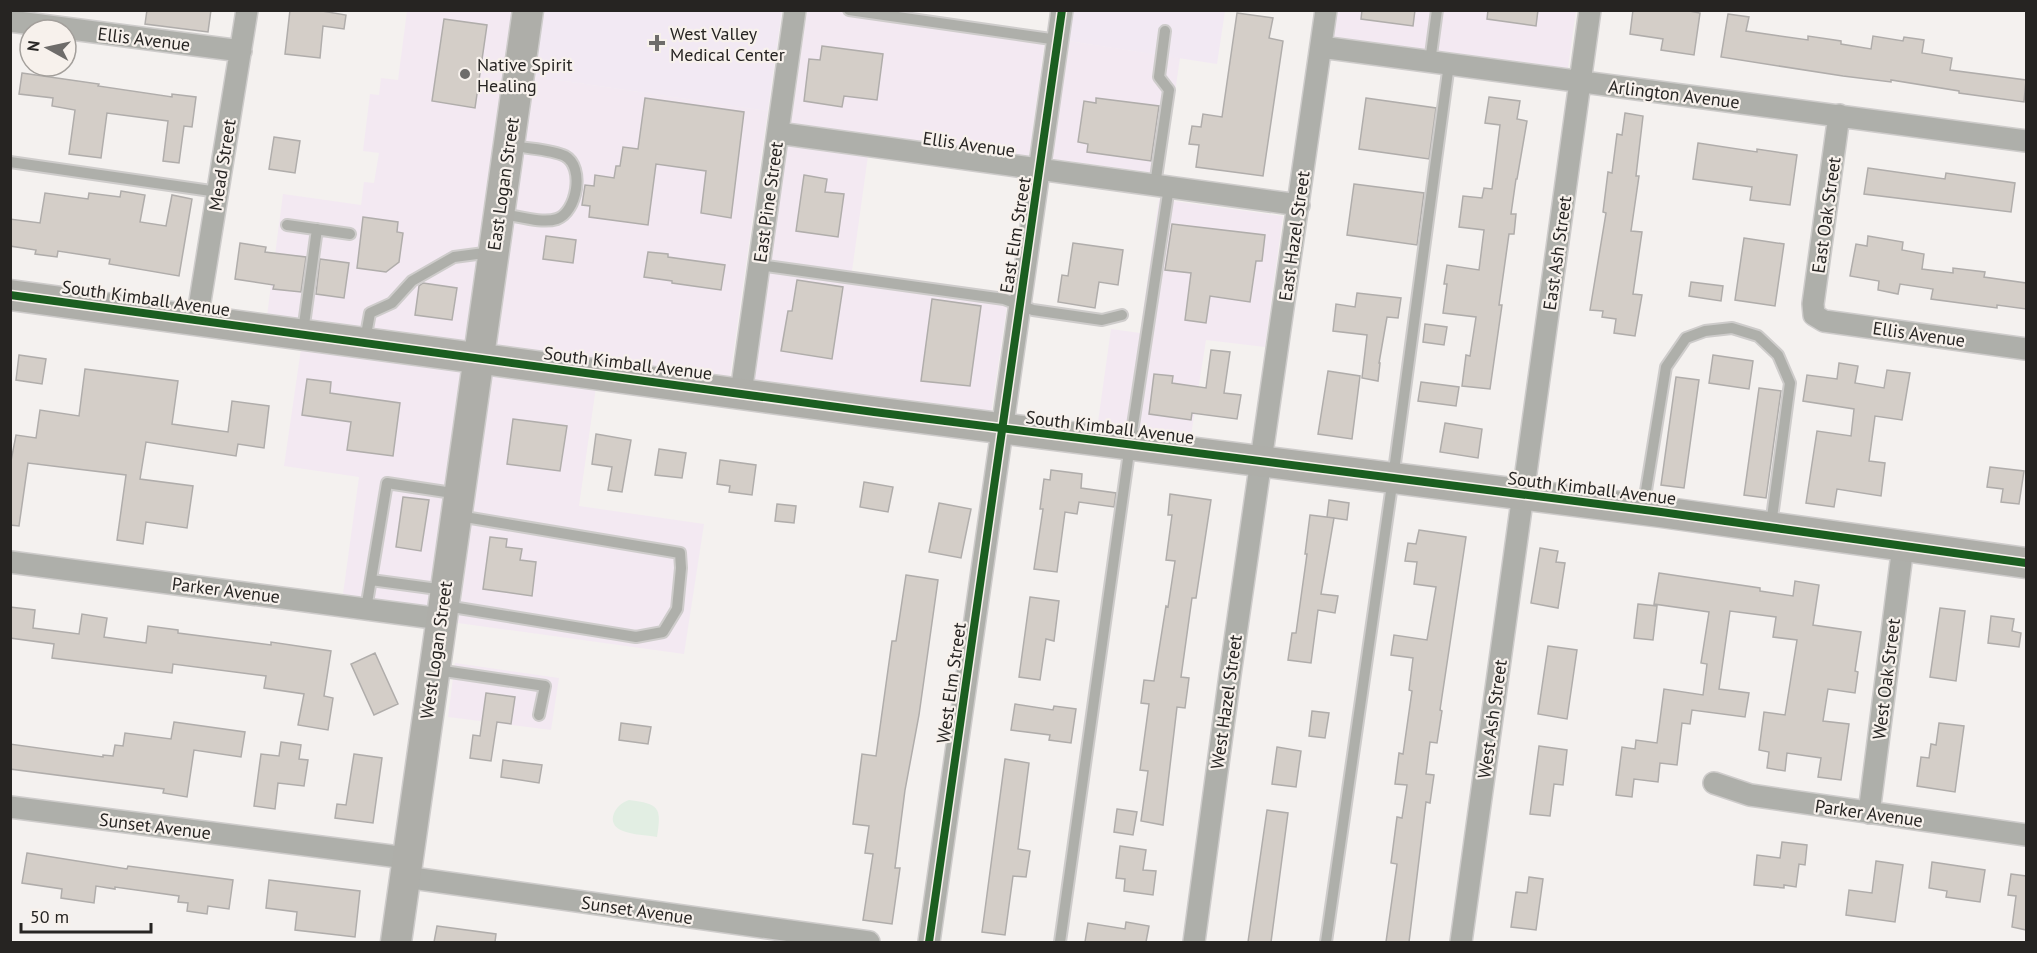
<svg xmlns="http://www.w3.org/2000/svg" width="2037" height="953" font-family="'PT Sans',sans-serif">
  <rect width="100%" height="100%" fill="#f4f1ef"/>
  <path fill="#f3e9f2" d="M407 11H513L467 342 267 316 283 194 361 205 364 182 374 183 379 153 363 151 370 94 379 95 381 78 398 80Z
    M807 11H879L1046 33 1029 156 871 134 852 271 1009 293 991 414 754 382Z
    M1337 11H1576L1568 68 1333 37Z
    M1068 41 1180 58 1163 174 1052 159Z
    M531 76 768 111 730 377 494 346Z
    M1159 199 1283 216 1265 347 1206 340 1190 442 1097 429 1111 329 1140 333Z
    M301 349 463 371 430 607 343 594 359 477 284 466Z
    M492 373 596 387 579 506 704 524 684 654 458 623Z
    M455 663 559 678 551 730 448 717Z"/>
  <path fill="#f2e9f3" d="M540 11H782L768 111 531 76Z
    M1072 11H1225L1217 64 1068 41Z"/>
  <path fill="#e2eee3" d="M629 800C659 804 662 807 657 837 646 835 633 835 623 831 604 824 615 804 629 800Z"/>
  <path fill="#d4cec8" stroke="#b0adab" stroke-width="1.5" d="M147 10H211L208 32 145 24Z
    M290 10H316L346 15 344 29 323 26 320 58 285 54Z
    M1362 10H1415L1413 26 1361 19Z
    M1488 10H1538L1536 26 1487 19Z
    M1633 10H1684L1700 13 1694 55 1661 50 1663 39 1630 34Z
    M1237 13 1273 18 1269 38 1283 41 1263 176 1196 167 1199 145 1189 144 1192 126 1201 127 1203 114 1222 117Z
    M1728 14 1749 17 1746 31 1808 40V36L1841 41V44L1871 49 1873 36 1903 41 1904 37 1924 40 1922 53 1952 58 1950 70 2026 80 2024 102 1959 93V91L1891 80V82L1843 76 1721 57Z
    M444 19 487 25 475 108 432 101Z
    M822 46 883 54 877 100 844 96 842 107 804 101 809 59 820 60Z
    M22 73 99 84 98 86 172 97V94L196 97 192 127 184 126 179 163 163 161 168 121 107 113 101 158 69 154 75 110 52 106 53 98 19 94Z
    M1489 97 1520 101 1517 119 1527 121 1517 179H1516L1511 214H1516L1514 234H1509L1499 305H1502L1490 389 1462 386 1466 355 1470 356 1476 317 1443 313 1447 284H1444L1447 265 1479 270 1484 230 1459 227 1463 196 1482 198 1484 188 1492 189 1500 125 1485 123Z
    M645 98 744 112 731 218 701 213 706 171 656 164 648 225 589 217 590 206 582 205 585 185 594 186 595 175 614 178 616 166H620L623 147 638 149Z
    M1096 98 1159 106 1151 161 1087 152 1088 144 1078 142 1084 101 1096 103Z
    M1366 98 1436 108 1429 159 1359 149Z
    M1625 113 1643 116 1636 176H1639L1631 231 1642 232 1633 294 1642 295 1635 336 1614 333 1616 319 1602 317 1603 311 1590 310 1606 213 1603 212 1608 172 1612 173 1617 134 1622 135Z
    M274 137 300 141 295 173 269 169Z
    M1698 143 1757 152V149L1797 155 1790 205 1750 200 1752 187 1693 179Z
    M1868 168 1945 179 1946 173 2015 183 2011 212 1864 194Z
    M804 175 827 179 825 192 844 194 838 237 796 231Z
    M1354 184 1424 193 1417 245 1347 235Z
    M121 191 145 195 140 222 166 226 172 195 192 199 179 276 109 264 110 259 58 251 57 257 35 254 36 250 10 246V219L40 223 45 193 88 199 89 193 120 197Z
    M363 217 398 222 397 232 403 233 399 262 386 272 357 268Z
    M1172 224 1265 235 1262 261H1256L1250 302 1210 296 1206 323 1185 320 1191 273 1165 270Z
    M546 236 576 240 573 263 543 259Z
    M1868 236 1903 242 1902 250 1924 254 1922 269 1953 273V268L1985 272 1984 277 2026 283V309L1997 305V308L1931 299 1933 289 1900 284 1898 294 1878 290 1879 281 1850 276 1856 244 1867 246Z
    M1744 238 1784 244 1775 306 1735 300Z
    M240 243 266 247 265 252 306 257 301 292 273 289 274 285 235 279Z
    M1073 243 1123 250 1118 285 1099 282 1095 308 1058 302 1062 275 1068 276Z
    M648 252 668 254V257L725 265 721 290 672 283V281L644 277Z
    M320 259 349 263 344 298 316 294Z
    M797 280 843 287 832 359 781 351 788 311H792Z
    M1691 282 1723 286 1721 301 1689 296Z
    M423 283 457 288 452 320 415 315 419 286Z
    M1357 293 1401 298 1398 318 1387 317 1379 363H1380L1378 381 1362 378 1367 335 1333 331 1336 304 1355 307Z
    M932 299 981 306 970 386 921 381Z
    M1425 324 1447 327 1444 345 1423 342Z
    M1211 350 1230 352 1224 393 1241 395 1237 419 1192 413 1191 420 1149 414 1154 374 1173 376 1172 383 1206 388Z
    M19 355 46 359 42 384 16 380Z
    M1713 355 1753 361 1749 389 1709 383Z
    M1839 363 1858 366 1855 383 1884 388 1887 370 1910 373 1902 420 1875 416 1869 461 1885 463 1881 496 1837 489 1834 507 1806 503 1817 431 1851 436 1854 409 1803 401 1807 375 1837 379Z
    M85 369 178 381 172 424 228 432 232 401 269 406 264 448 238 444 236 456 146 442 140 479 193 486 187 528 146 522 143 544 117 540 126 475 28 463 19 526 10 525V466L16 435 36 438 40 410 79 416Z
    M1328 371 1360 376 1352 439 1318 434Z
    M1676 377 1699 380 1684 488 1661 485Z
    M307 379 331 382 330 393 400 403 393 456 347 450 351 422 302 415Z
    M1421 382 1459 387 1456 406 1418 401Z
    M1759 388 1781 391 1766 498 1744 495Z
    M513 419 567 426 560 471 507 464Z
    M1445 423 1482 429 1478 458 1440 452Z
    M596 434 631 440 622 492 608 490 612 467 592 464Z
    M659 449 686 453 682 478 655 475Z
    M720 460 756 465 752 495 729 492 730 486 717 484Z
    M1990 467 2024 471 2019 504 2001 502 2003 489 1987 487Z
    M1051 470 1082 474 1081 488 1116 493 1114 507 1079 502 1077 514 1065 512 1057 572 1034 569 1043 509H1040L1044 479 1050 480Z
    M864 482 893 487 888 512 860 507Z
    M1170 494 1211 500 1196 598H1192L1181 677 1189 678 1185 708 1177 707 1163 825 1141 821 1148 771 1140 770 1149 704 1141 703 1144 680 1154 681 1166 606 1168 607 1175 561 1166 560 1172 515H1168Z
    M403 497 429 500 421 551 396 547Z
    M1329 500 1349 503 1347 520 1327 517Z
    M939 503 971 509 961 558 929 552Z
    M777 504 796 506 794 523 775 521Z
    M1310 515 1334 518 1321 594 1338 596 1335 613 1318 610 1311 663 1288 660 1292 633H1296L1307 554H1305Z
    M1419 530 1466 537 1440 710 1442 711 1437 743 1430 742 1426 774 1434 775 1430 803 1426 802 1409 942H1386L1397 864 1391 863 1397 817 1402 818 1407 785 1395 784 1399 753 1403 754 1412 691 1409 690 1413 658 1391 655 1394 635 1427 640 1436 587 1414 584 1417 562 1405 561 1408 543 1416 544Z
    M490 537 507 539 506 547 522 549 520 560 536 562 532 596 483 589Z
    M1540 548 1558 551 1556 562 1565 563 1558 608 1531 603Z
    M1659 573 1760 588V591L1793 596 1795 581 1819 585 1813 625 1861 632 1855 671 1858 672 1855 693 1828 689 1823 721 1849 724 1841 780 1818 777 1821 758 1787 753 1785 771 1767 768 1769 752 1759 750 1764 712 1785 715 1797 640 1773 637 1776 617 1730 611 1719 689 1749 693 1745 717 1692 710 1690 724 1682 723 1677 765 1660 763 1658 782 1634 779 1632 797 1616 795 1622 747 1635 749 1636 740 1657 743 1664 689 1703 695 1707 664 1701 663 1709 612 1654 604Z
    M906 575 938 580 919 715 905 790 895 868H900L892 924 863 920 873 854 865 853 869 826 853 824 862 754 876 756 892 641H896Z
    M1030 597 1059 601 1054 641 1046 639 1040 680 1019 677Z
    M1638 604 1657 606 1653 640 1634 638Z
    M10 607 35 610 33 628 79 634 82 614 107 618 104 637 146 643 148 626 178 630V633L271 645V642L331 651 324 696 333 698 328 730 298 725 304 694 264 688 266 676 173 664 172 673 52 658 54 644 10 638Z
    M1940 608 1965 611 1956 681 1930 677Z
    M1991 616 2014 619 2012 631 2021 633 2019 647 1988 643Z
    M1548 646 1577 650 1567 719 1538 714Z
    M375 653 398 704 374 715 351 664Z
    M486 693 515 697 511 724 497 722 491 761 470 758 473 735 480 736Z
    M1015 704 1053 710 1054 706 1076 709 1071 743 1049 740 1050 735 1011 730Z
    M1312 711 1329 713 1325 738 1309 736Z
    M174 722 245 732 241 757 194 750 187 797 163 793 164 789 10 769V744L103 757V755L113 756 115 745 123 746 125 733 171 739Z
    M621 723 651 727 648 744 619 740Z
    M1939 723 1964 726 1955 792 1917 786 1921 757 1929 758 1931 744 1936 745Z
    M281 742 301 745 299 759 308 760 304 786 278 783 275 809 254 806 261 754 279 756Z
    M1539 746 1567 750 1563 785 1554 784 1550 816 1530 814Z
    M1277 747 1301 751 1296 787 1272 784Z
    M354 754 382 758 373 823 335 818 337 804 346 805Z
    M1005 759 1029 763 1018 849 1030 851 1026 877 1013 876 1005 935 982 932Z
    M503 760 542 765 539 783 501 777Z
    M1117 809 1137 812 1133 835 1114 832Z
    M1267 810 1288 813 1271 942H1248Z
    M1782 842 1807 845 1805 865 1799 864 1796 887 1784 885V888L1754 885 1757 855 1780 858Z
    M1120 846 1146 850 1143 870 1156 871 1153 895 1124 891 1125 879 1116 878Z
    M27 853 127 869 128 866 233 880 229 909 208 906 207 914 187 911 188 903 178 902 179 896 115 887V889L96 886 94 903 61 898 62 889 22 883Z
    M1876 861 1903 865 1895 922 1846 915 1849 890 1872 893Z
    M1932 862 1985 870 1980 902 1946 897 1947 891 1929 888Z
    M2011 874 2026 876V930L2012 927 2016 896 2008 895Z
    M1529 877 1543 879 1536 930 1511 927 1516 892 1527 893Z
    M269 880 360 891 355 937 295 930 297 912 266 908Z
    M1126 922 1149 926 1146 942H1085L1088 923 1125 929Z
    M437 926 496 934 495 942H434Z"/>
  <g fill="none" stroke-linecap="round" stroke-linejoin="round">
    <g stroke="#cecccb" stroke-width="14">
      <path id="lane" d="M849 10 1058 40
        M1430 62 1437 10
        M10 162 218 192
        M1155 185 1169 90 1159 77 1165 31
        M502 214C518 216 542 224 557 219 577 212 585 167 565 156 551 149 526 149 510 145
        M287 225 350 234
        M759 265 1004 299 1033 310 1088 318 1102 320 1122 315
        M303 332 317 229
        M365 340 370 313 392 303 412 281 454 257 492 252
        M1643 509 1666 367 1686 338 1705 331 1732 328 1758 336 1778 355 1790 383 1771 525
        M371 580 445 590
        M446 606 636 637 663 632 677 609 681 568 680 553 459 516
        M366 609 387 483 459 494
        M437 670 545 686 539 715
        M1060 942 1130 445 1169 187
        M1326 942 1393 478 1449 64"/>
    </g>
    <g stroke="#cecccb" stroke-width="24">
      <path id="street" d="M10 21 241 51
        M1321 47 2026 141
        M1839 115 1813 304 1814 315 1824 321 2026 349
        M778 133 1299 205
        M197 320 247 10
        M741 393 795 10
        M10 562 441 619
        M1714 783 1750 795 2026 835
        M10 807 407 858
        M1869 813 1903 546
        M405 877 869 942
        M929 942 1062 10
        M1194 942 1230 675 1326 10
        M1461 942 1590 10"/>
    </g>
    <g stroke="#cecccb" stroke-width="33">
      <path id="secondary" d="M10 295 874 412 1661 512 2026 563
        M396 942 528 10"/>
    </g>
    <use href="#lane" stroke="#aeafaa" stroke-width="10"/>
    <use href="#street" stroke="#aeafaa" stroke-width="21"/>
    <use href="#secondary" stroke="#aeaea9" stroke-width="30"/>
    <g stroke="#f7f1ec" stroke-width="11">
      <path id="cycleway" d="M10 295 874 412 1661 512 2026 563
        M929 942 1062 10"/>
    </g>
    <use href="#cycleway" stroke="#1b5e20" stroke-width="8"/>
  </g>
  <g fill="#6e6c6a" stroke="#f7f1ec" stroke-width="2">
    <path d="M654 34h6v6h6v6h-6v6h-6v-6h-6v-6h6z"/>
    <circle cx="465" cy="74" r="6"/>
  </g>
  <g text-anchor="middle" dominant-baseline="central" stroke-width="4.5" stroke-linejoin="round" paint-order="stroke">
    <g font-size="18" fill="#262422" stroke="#f7f1ec" text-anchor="start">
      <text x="670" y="33">West Valley<tspan x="670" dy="21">Medical Center</tspan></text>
      <text x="477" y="64">Native Spirit<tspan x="477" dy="21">Healing</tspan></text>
    </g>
    <g font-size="18" fill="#262422" stroke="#f7f1ec">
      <text transform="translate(144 39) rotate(7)">Ellis Avenue</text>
      <text transform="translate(1674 94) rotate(7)">Arlington Avenue</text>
      <text transform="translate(969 144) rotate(8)">Ellis Avenue</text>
      <text transform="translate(222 165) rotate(-81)">Mead Street</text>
      <text transform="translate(503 184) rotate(-82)">East Logan Street</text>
      <text transform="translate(768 202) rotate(-82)">East Pine Street</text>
      <text transform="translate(1826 215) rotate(-82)">East Oak Street</text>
      <text transform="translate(1015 235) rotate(-81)">East Elm Street</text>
      <text transform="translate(1294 236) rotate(-82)">East Hazel Street</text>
      <text transform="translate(1557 253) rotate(-82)">East Ash Street</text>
      <text transform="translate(146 298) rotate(8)">South Kimball Avenue</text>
      <text transform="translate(1919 334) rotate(8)">Ellis Avenue</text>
      <text transform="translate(628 363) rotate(7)">South Kimball Avenue</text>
      <text transform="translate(1110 427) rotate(7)">South Kimball Avenue</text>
      <text transform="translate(1592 488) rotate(7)">South Kimball Avenue</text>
      <text transform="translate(226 590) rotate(7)">Parker Avenue</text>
      <text transform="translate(436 650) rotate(-82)">West Logan Street</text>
      <text transform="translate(1886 679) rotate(-83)">West Oak Street</text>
      <text transform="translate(951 683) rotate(-82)">West Elm Street</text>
      <text transform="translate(1226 702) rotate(-82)">West Hazel Street</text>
      <text transform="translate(1492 719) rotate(-82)">West Ash Street</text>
      <text transform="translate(1869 813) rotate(8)">Parker Avenue</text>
      <text transform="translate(155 826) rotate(7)">Sunset Avenue</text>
      <text transform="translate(637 910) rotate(8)">Sunset Avenue</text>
    </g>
  </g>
  <rect width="2037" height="953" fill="none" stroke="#262422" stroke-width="24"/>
  <g transform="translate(48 48) rotate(278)"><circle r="28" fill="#f7f1ec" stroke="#a39f9b" stroke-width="1.5"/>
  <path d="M0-4.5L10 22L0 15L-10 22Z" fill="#6e6c6a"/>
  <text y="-9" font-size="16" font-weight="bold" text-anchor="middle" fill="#262422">N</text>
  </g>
  <path d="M21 923v9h130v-9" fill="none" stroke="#262422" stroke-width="3"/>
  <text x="30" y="923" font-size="18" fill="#262422" stroke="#f7f1ec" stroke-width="4.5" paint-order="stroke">50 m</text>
</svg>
